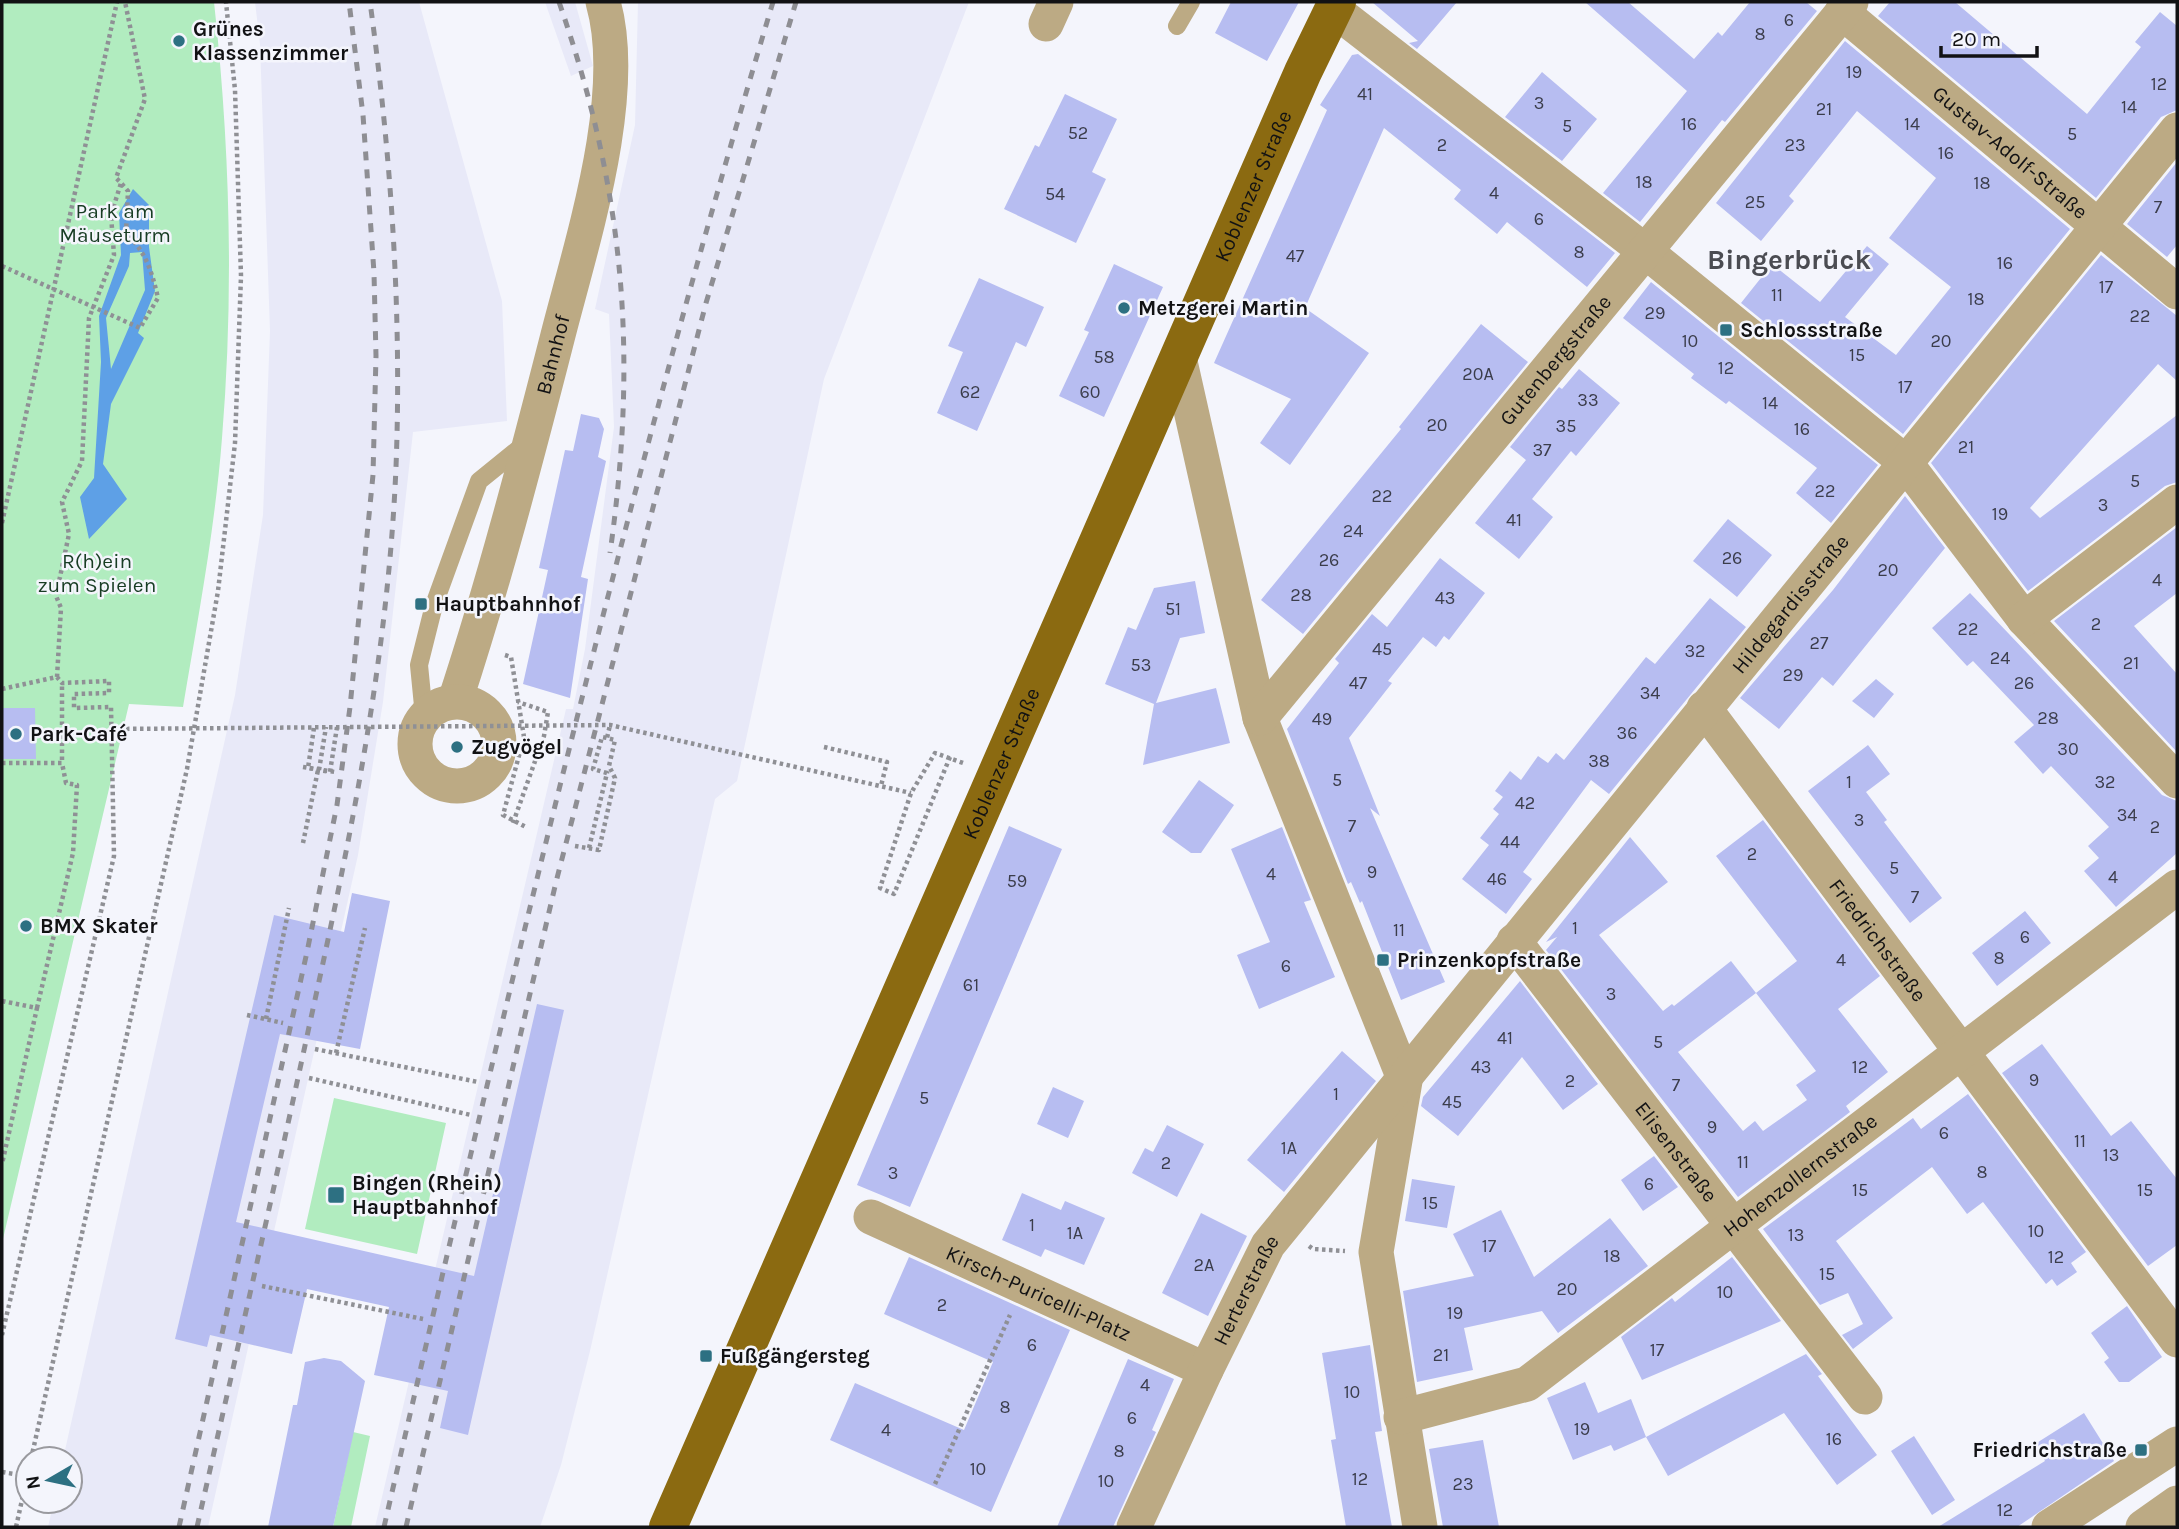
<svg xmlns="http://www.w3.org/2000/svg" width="2179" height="1529" font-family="Karla,sans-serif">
  <rect width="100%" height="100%" fill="#f4f5fc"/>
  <path fill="#e8e9f8" d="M255 2H419L502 301 507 421 413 432 383 702 358 855 208 1527H48L54 1501H70V1459H63L235 695 263 515 270 331 260 44Z
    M545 2H575L593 66 571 76Z
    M638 2H969L824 379 737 781 715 799 590 1351 561 1465 540 1527H375L566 709H573L585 649 614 427 609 314 595 309 635 125Z"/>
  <path fill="#b1ecbf" d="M2 2H214C230 147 234 292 222 438 215 528 198 618 183 707L129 704 2 1243Z
    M334 1098 446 1123 417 1254 305 1229Z
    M353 1432 370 1436 351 1527H333Z"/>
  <path fill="#5ea0e6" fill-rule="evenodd" d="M133 189 149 205V247L155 291 138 333 144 338 111 404 103 464 127 499 89 539 80 497 94 478 101 362 99 316 121 255 119 213ZM142 252 145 290 111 369 106 318 129 266 130 253Z"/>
  <path fill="#b7bdf1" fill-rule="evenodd" d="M1231 2H1299L1267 61 1215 33Z
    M1372 2H1457L1417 49 1409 43 1418 41Z
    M1585 2H1628L1694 59 1718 32 1722 36 1750 2H1806L1817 11 1725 122 1722 120 1640 222 1603 193 1687 91Z
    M1890 2H1955L2087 114 2141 47 2135 42 2160 12 2177 26V110L2161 117 2096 198 1878 16Z
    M1845 41 2070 229 1903 434 1741 303 1772 264 1820 302 1867 246 1889 264 1845 317 1896 355 1951 287 1889 238 1936 178 1857 111 1789 196 1794 201 1761 241 1716 203Z
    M1358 54 1615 253 1587 287 1507 222 1497 234 1454 199 1461 190 1384 128 1305 308 1369 353 1290 465 1260 443 1291 399 1214 363 1327 110 1320 105 1352 55Z
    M1542 72 1597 119 1562 161 1505 117Z
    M1065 94 1117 119 1092 172 1106 179 1076 243 1004 209 1035 145 1039 147Z
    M2177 162V245L2167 257 2127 224Z
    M2101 255 2177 316V381L2158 364 2030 508 2040 518 2177 415V482L2165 486 2028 591 1931 463Z
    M1114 264 1163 287 1104 417 1059 396 1089 332 1084 330Z
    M979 278 1044 307 1026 347 1016 342 977 431 937 413 963 352 948 346Z
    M1651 282 1878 465 1831 523 1796 493 1817 468 1729 401 1726 404 1691 378 1694 374 1623 318Z
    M1481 324 1528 362 1303 634 1261 600 1401 429 1399 427Z
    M1579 369 1620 403 1576 456 1571 451 1532 499 1553 517 1519 559 1475 523 1526 460 1510 447 1559 387 1562 389Z
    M581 414 599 418 604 429 598 457 606 461 581 577 588 579 570 698 523 684 548 570 539 568 565 450 573 451Z
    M1905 496 1945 548 1833 686 1822 677 1779 729 1740 698 1833 590Z
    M1728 519 1772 555 1737 597 1693 561Z
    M2177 527V593L2134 626 2177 674V752L2054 621Z
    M1440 558 1485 593 1449 640 1444 636 1436 647 1423 637 1388 681 1392 683 1349 738 1380 816 1370 808 1445 982 1401 1000 1362 901 1360 903 1351 882 1348 884 1287 729 1339 663 1335 659 1372 614 1387 627Z
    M1195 581 1205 633 1180 638 1156 703 1216 688 1230 743 1143 765 1154 704 1105 684 1128 627 1136 630 1154 588Z
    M1970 593 2162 795 2177 801V853L2116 907 2084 871 2099 858 2088 846 2109 827 2051 766 2043 774 2014 742 2034 725 1973 661 1967 666 1932 628Z
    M1710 598 1746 627 1609 794 1591 780 1523 872 1532 879 1506 914 1462 879 1489 845 1480 838 1499 814 1493 809 1503 797 1495 791 1510 771 1521 780 1538 756 1548 763 1556 753 1564 760 1646 657 1655 664Z
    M1876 679 1894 694 1874 718 1852 701Z
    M2 708H35L36 759H2Z
    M1868 745 1890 774 1866 792 1887 820 1884 822 1942 898 1910 923 1808 791Z
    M1199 780 1234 805 1201 853H1191L1162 832Z
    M1763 820 1880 976 1838 1009 1888 1072 1846 1106 1850 1112 1738 1197 1546 950 1557 937 1546 942 1630 837 1668 882 1599 935 1663 1011 1672 1004 1674 1006 1731 961 1756 993 1797 961 1716 856ZM1756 993 1816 1071 1796 1085 1807 1100 1763 1131 1755 1121 1743 1131 1678 1052Z
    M1009 826 1062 849 910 1207 857 1185Z
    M1282 827 1311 900 1304 902 1335 977 1259 1009 1237 955 1270 942 1231 849Z
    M352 893 390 901 360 1049 280 1034 236 1222 474 1276 537 1004 564 1010 468 1435 440 1428 448 1391 374 1375 389 1307 307 1289 292 1354 210 1335 207 1347 175 1339 274 915 344 932Z
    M2025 911 2051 943 1997 986 1972 953Z
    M1520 981 1598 1084 1563 1110 1522 1057 1458 1136 1421 1106 1423 1097Z
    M2042 1044 2111 1136 2131 1121 2177 1179V1245L2148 1266 2002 1073Z
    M1342 1051 1376 1081 1284 1192 1247 1160Z
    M1053 1087 1084 1101 1068 1138 1037 1124Z
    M1968 1094 2086 1252 2071 1263 2077 1272 2057 1286 2052 1279 2046 1284 1983 1202 1967 1214 1932 1167 1836 1241 1893 1318 1853 1349 1842 1335 1863 1324 1848 1293 1820 1305 1763 1229 1913 1118 1921 1129Z
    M1167 1125 1204 1144 1177 1197 1132 1173 1145 1148 1153 1152Z
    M1654 1156 1678 1187 1643 1211 1621 1180Z
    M1412 1179 1455 1186 1447 1228 1405 1221Z
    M1022 1193 1061 1210 1065 1201 1105 1218 1084 1265 1045 1249 1041 1257 1002 1240Z
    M1501 1210 1534 1277 1610 1218 1648 1266 1558 1333 1542 1311 1464 1328 1473 1370 1417 1382 1403 1291 1474 1276 1453 1234Z
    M1201 1213 1247 1236 1208 1316 1162 1293Z
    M909 1257 1070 1330 991 1512 830 1440 855 1383 964 1430 993 1362 884 1314Z
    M1732 1257 1781 1321 1642 1380 1621 1337 1672 1298 1675 1302Z
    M2127 1306 2162 1357 2129 1382H2119L2104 1362 2109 1358 2091 1333Z
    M1370 1345 1382 1431 1375 1432 1392 1527H1346L1331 1440 1336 1439 1322 1353Z
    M1806 1354 1822 1374 1818 1376 1877 1455 1837 1485 1784 1413 1668 1476 1646 1437Z
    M324 1358 341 1361 365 1381 333 1527H268L293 1405H297L305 1362Z
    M1128 1359 1174 1379 1152 1430 1156 1432 1113 1527H1057Z
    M1585 1382 1598 1413 1631 1399 1646 1437 1614 1451 1611 1445 1573 1460 1547 1398Z
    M2084 1413 2114 1461 2017 1527H1938L2045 1461 2035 1444Z
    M1914 1436 1955 1500 1932 1515 1891 1451Z
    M1483 1440 1499 1527H1443L1429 1449Z"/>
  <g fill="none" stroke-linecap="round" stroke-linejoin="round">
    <path stroke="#8f9095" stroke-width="4.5" stroke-dasharray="3.5 3.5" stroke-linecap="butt" d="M2 266 140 328 158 298C152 272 146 252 126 233L128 191 121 183
      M2 523 117 2
      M505 655 511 657 524 737 503 815 526 827
      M57 677 61 608 56 596 69 534 62 502 82 461 89 318 114 255 111 215 121 183 116 178 145 99 125 2
      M2 689 57 677 62 683 109 681V693L74 694V708L111 707 114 856 2 1335
      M824 747 887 762 881 786
      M950 757 894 894 880 888 911 793 935 753 966 764
      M2 763H62V683
      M303 767 335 772
      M319 770 326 727
      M513 823 544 736 548 712 518 702
      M303 843 318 770
      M575 846 599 850 615 778 609 766 615 740 607 738 610 725
      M589 848 607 773 593 769 602 737 607 738
      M2 1001 37 1008 2 1164
      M37 1008 73 853 77 785 66 783 62 763
      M247 1015 283 1023
      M266 1019 289 908
      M315 1049 478 1082
      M336 1053 365 928
      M309 1078 471 1115
      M1309 1246 1313 1249 1345 1251
      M262 1286 423 1319
      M31 1459 187 769 218 591 235 443 241 276 235 90 226 2
      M2 1472 27 1476
      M935 1484 1010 1315
      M16 1527 28 1473"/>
    <path stroke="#bcaa84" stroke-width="18" d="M1177 26 1191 2
      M424 716 419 665 434 605 479 481 526 443"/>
    <g stroke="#bcaa84" stroke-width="35">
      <path d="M1333 9 1645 251 1904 461 2024 619 2177 781"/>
      <path id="s1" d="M1842 12 2177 292"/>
      <path d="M1046 24 1056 2"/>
      <path d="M1179 357 1260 718 1405 1081 1376 1252 1420 1527"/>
      <path d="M2024 619 2177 502"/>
      <path id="s2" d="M455 701C494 582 526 460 557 339 581 244 630 96 603 2"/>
      <circle cx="457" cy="744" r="42"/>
      <path id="s3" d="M1704 708 2177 1340"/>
      <path id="s4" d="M1260 718 1851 2"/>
      <path id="s5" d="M1514 941 1865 1397"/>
      <path id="s6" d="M871 1217 1206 1370"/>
      <path id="s7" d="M1401 1417 1527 1384 2177 887"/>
      <path id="s8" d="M1134 1527 1206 1370 1268 1245 2177 130"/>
      <path d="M2049 1527 2177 1444"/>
      <path d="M2143 1527 2177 1503"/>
    </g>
    <path stroke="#8b6a11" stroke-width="38" id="s9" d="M668 1527 1303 72 1337 2"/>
    <path stroke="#8e8e93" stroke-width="5" stroke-dasharray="9 9" stroke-linecap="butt" d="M559 2C625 192 638 354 610 553
      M179 1527 307 952 337 805 350 707 373 475 376 356 374 273 363 115 349 2
      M197 1527C235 1360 273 1194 309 1027 350 841 388 658 396 467 402 312 391 155 370 2
      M384 1527C502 1015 622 505 773 2
      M406 1527 556 882 706 303 796 2"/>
    <path stroke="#8f9095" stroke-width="4.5" stroke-dasharray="3.5 3.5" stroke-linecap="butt" d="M314 728 308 768 330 772 337 727
      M112 729 610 725 911 793"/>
  </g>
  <g fill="#2d7082" stroke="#f4f5fc" stroke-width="2.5">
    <circle cx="179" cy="41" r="7"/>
    <circle cx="1124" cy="308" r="7"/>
    <rect x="1719" y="323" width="14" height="14" rx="3.5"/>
    <rect x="414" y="597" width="14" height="14" rx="3.5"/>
    <circle cx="16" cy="734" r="7"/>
    <circle cx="457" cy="747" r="7"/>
    <circle cx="26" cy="926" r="7"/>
    <rect x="1376" y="953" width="14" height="14" rx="3.5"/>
    <rect x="327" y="1186" width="18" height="18" rx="3.5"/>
    <rect x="699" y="1349" width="14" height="14" rx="3.5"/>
    <rect x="2134" y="1443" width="14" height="14" rx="3.5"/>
  </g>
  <g text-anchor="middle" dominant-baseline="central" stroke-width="5" stroke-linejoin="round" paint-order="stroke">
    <g font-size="18" fill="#3b3d4b">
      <text x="1789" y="20">6</text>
      <text x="1760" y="34">8</text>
      <text x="1854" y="72">19</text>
      <text x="2159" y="84">12</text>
      <text x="1365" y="94">41</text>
      <text x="1539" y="103">3</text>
      <text x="2129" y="107">14</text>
      <text x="1824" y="109">21</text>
      <text x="1689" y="124">16</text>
      <text x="1912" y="124">14</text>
      <text x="1567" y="126">5</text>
      <text x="1078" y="133">52</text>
      <text x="2072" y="134">5</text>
      <text x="1442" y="145">2</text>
      <text x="1795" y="145">23</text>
      <text x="1946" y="153">16</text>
      <text x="1644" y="182">18</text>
      <text x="1982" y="183">18</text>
      <text x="1494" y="193">4</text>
      <text x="1055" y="194">54</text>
      <text x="1755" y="202">25</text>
      <text x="2158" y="207">7</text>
      <text x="1539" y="219">6</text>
      <text x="1579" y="252">8</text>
      <text x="1295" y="256">47</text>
      <text x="2005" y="263">16</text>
      <text x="2106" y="287">17</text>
      <text x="1777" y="295">11</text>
      <text x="1976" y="299">18</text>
      <text x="1655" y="313">29</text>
      <text x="2140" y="316">22</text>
      <text x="1690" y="341">10</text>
      <text x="1941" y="341">20</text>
      <text x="1857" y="355">15</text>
      <text x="1104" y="357">58</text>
      <text x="1726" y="368">12</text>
      <text x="1478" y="374">20A</text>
      <text x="1905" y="387">17</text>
      <text x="970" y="392">62</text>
      <text x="1090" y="392">60</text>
      <text x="1588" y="400">33</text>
      <text x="1770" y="403">14</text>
      <text x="1437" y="425">20</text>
      <text x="1566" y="426">35</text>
      <text x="1802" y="429">16</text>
      <text x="1966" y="447">21</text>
      <text x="1542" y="450">37</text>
      <text x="2135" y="481">5</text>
      <text x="1825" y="491">22</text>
      <text x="1382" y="496">22</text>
      <text x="2103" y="505">3</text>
      <text x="2000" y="514">19</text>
      <text x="1514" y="520">41</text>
      <text x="1353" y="531">24</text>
      <text x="1732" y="558">26</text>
      <text x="1329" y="560">26</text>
      <text x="1888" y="570">20</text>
      <text x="2157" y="580">4</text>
      <text x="1301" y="595">28</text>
      <text x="1445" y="598">43</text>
      <text x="1173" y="609">51</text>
      <text x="2096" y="624">2</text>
      <text x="1968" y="629">22</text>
      <text x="1819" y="643">27</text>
      <text x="1382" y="649">45</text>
      <text x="1695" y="651">32</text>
      <text x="2000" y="658">24</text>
      <text x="2131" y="663">21</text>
      <text x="1141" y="665">53</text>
      <text x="1793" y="675">29</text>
      <text x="1358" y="683">47</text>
      <text x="2024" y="683">26</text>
      <text x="1650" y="693">34</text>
      <text x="2048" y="718">28</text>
      <text x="1322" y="719">49</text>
      <text x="1627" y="733">36</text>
      <text x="2068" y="749">30</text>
      <text x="1599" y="761">38</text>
      <text x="1337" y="780">5</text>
      <text x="1849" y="782">1</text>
      <text x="2105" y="782">32</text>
      <text x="1525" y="803">42</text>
      <text x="2127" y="815">34</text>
      <text x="1859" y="820">3</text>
      <text x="1352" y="826">7</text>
      <text x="2155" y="827">2</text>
      <text x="1510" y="842">44</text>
      <text x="1752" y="854">2</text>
      <text x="1894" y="868">5</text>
      <text x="1372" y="872">9</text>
      <text x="1271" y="874">4</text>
      <text x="2113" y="877">4</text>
      <text x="1497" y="879">46</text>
      <text x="1017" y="881">59</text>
      <text x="1915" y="897">7</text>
      <text x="1575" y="928">1</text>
      <text x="1399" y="930">11</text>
      <text x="2025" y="937">6</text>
      <text x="1999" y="958">8</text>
      <text x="1841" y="960">4</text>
      <text x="1286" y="966">6</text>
      <text x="971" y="985">61</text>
      <text x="1611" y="994">3</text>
      <text x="1505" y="1038">41</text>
      <text x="1658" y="1042">5</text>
      <text x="1481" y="1067">43</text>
      <text x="1860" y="1067">12</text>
      <text x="2034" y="1080">9</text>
      <text x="1570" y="1081">2</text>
      <text x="1676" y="1085">7</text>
      <text x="1336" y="1094">1</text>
      <text x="924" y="1098">5</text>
      <text x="1452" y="1102">45</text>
      <text x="1712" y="1127">9</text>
      <text x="1944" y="1133">6</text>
      <text x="2080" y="1141">11</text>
      <text x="1289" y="1148">1A</text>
      <text x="2111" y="1155">13</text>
      <text x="1743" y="1162">11</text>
      <text x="1166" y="1163">2</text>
      <text x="1982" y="1172">8</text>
      <text x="893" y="1173">3</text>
      <text x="1649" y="1184">6</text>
      <text x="1860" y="1190">15</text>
      <text x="2145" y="1190">15</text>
      <text x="1430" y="1203">15</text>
      <text x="1032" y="1225">1</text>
      <text x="2036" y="1231">10</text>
      <text x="1075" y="1233">1A</text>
      <text x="1796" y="1235">13</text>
      <text x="1489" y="1246">17</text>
      <text x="1612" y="1256">18</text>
      <text x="2056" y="1257">12</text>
      <text x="1204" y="1265">2A</text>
      <text x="1827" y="1274">15</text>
      <text x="1567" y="1289">20</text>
      <text x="1725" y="1292">10</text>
      <text x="942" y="1305">2</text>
      <text x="1455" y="1313">19</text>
      <text x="1032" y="1345">6</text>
      <text x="1657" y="1350">17</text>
      <text x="1441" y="1355">21</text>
      <text x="1145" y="1385">4</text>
      <text x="1352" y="1392">10</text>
      <text x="1005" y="1407">8</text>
      <text x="1132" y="1418">6</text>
      <text x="1582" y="1429">19</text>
      <text x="886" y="1430">4</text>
      <text x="1834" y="1439">16</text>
      <text x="1119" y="1451">8</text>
      <text x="978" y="1469">10</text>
      <text x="1360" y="1479">12</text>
      <text x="1106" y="1481">10</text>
      <text x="1463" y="1484">23</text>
      <text x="2005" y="1510">12</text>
    </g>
    <g font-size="21" font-weight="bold" fill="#121214" stroke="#f4f5fc" text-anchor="start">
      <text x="193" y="29">Grünes<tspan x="193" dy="24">Klassenzimmer</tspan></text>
      <text x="1138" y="308">Metzgerei Martin</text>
      <text x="1740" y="330">Schlossstraße</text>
      <text x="435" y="604">Hauptbahnhof</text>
      <text x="30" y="734">Park-Café</text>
      <text x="471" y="747">Zugvögel</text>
      <text x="40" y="926">BMX Skater</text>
      <text x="1397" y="960">Prinzenkopfstraße</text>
      <text x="352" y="1183">Bingen (Rhein)<tspan x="352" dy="24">Hauptbahnhof</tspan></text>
      <text x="720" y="1356">Fußgängersteg</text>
      <text x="2127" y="1450" text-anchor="end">Friedrichstraße</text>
    </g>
    <g font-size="21" fill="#121214" stroke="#f4f5fc">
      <text stroke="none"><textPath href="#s1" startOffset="219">Gustav-Adolf-Straße</textPath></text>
      <text stroke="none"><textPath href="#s9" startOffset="1463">Koblenzer Straße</textPath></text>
      <text stroke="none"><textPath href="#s2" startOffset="360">Bahnhof</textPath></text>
      <text stroke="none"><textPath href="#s4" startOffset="464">Gutenbergstraße</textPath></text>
      <text stroke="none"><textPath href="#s8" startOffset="1139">Hildegardisstraße</textPath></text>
      <text stroke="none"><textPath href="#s9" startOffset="833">Koblenzer Straße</textPath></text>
      <text stroke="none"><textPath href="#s3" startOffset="290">Friedrichstraße</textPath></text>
      <text stroke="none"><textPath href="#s5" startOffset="266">Elisenstraße</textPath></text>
      <text stroke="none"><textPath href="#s7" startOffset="474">Hohenzollernstraße</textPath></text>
      <text stroke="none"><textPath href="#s8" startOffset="262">Herterstraße</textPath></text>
      <text stroke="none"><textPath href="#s6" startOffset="184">Kirsch-Puricelli-Platz</textPath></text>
    </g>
    <g font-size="21" fill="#183d24" stroke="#f4f5fc">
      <text x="115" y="211">Park am<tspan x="115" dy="24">Mäuseturm</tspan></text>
      <text x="97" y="561">R(h)ein<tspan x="97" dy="24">zum Spielen</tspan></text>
    </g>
    <g font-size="28" font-weight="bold" fill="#4b4c52" stroke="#f4f5fc">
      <text x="1789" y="259">Bingerbrück</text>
    </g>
  </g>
  <rect width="2179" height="1529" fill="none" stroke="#121214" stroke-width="7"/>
  <g transform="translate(49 1480) rotate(261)"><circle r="33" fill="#f4f5fc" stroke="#9a9a9f" stroke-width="2"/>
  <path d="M0-5L12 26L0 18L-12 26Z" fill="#2d7082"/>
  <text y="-10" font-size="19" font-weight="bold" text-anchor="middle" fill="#121214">N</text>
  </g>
  <path d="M1941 46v10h96v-10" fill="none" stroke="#121214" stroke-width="3.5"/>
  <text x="1952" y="46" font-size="21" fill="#121214" stroke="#f4f5fc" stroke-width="5" paint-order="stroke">20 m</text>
</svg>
